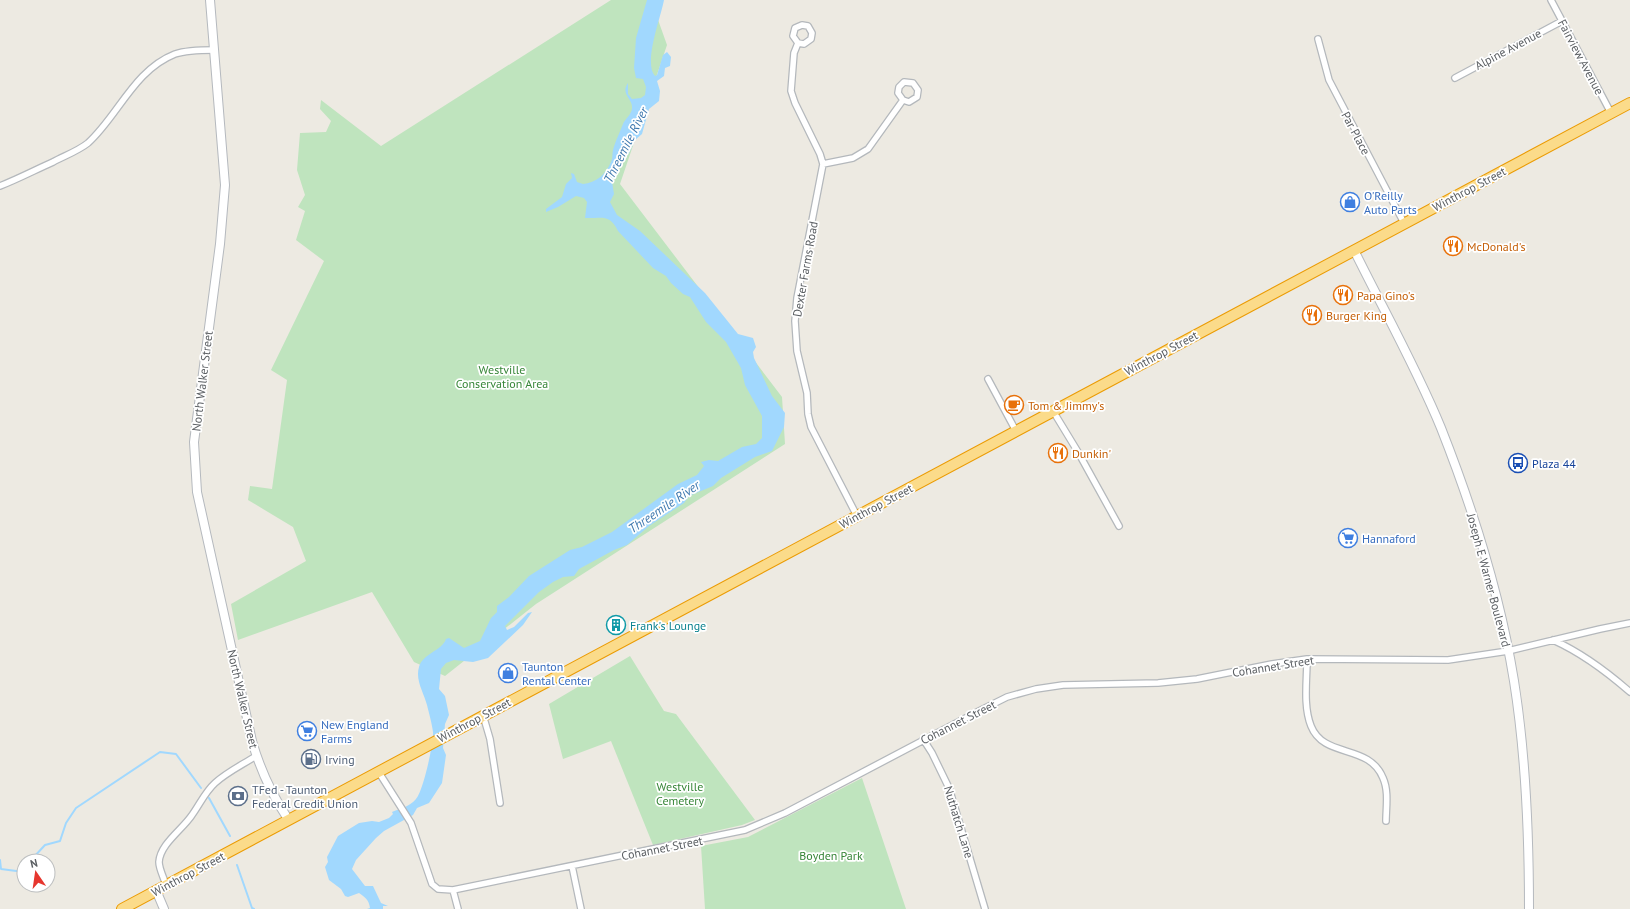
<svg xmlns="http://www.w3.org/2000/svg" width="1630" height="909" font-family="'PT Sans',sans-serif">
  <rect width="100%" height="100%" fill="#edeae2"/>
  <path fill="#bfe4be" d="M611 0H651L667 45 620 184 782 397 785 444 536 604 445 676 414 662 372 592 238 640 231 604 306 561 293 527 248 500 250 486 272 489 287 380 271 370 324 261 296 240 305 211 298 207 305 195 297 170 300 133 326 132 331 121 320 109 321 100 381 146Z
    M630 656 664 711 676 714 755 820 742 825 653 845 611 741 563 759 549 704Z
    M862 778 906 909H705L701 846 748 837Z"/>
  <path fill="#a1d8fe" d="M647 0H664C661 17 643 63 655 76L657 75 663 55 667 52 671 57 670 66 665 68 664 76 657 81 660 91 659 101 649 109 642 134 635 140 629 153 619 166 612 182 614 194 610 202 617 215 640 231 705 293 738 334 753 338 756 347 753 352 754 358 772 396 785 413 784 427 772 451 755 457 721 478 713 486 689 496 684 503 649 526 627 545 614 550 579 569 574 576 563 577 553 582 539 592 505 626 507 630 514 627 528 613 532 612 523 625 488 658 473 662 454 660 446 663 441 669 439 689 445 696 449 715 445 724 443 748 446 755 442 783 429 803 417 808 413 815 384 831 376 838 356 860 352 869 365 886H373L381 903 388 906H383V909H367L370 908C369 900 365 897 359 893L348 897 345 896 341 889 329 880 325 867 328 862 327 857 338 836 359 823 372 821 379 822 389 818 393 814 392 812C402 808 409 807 416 799 423 792 434 742 433 732 432 724 429 713 427 705 424 693 415 680 419 667 423 653 442 651 446 639L449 638 464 648 480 641 491 618 497 612V606L509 597 529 576 570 550 582 547 612 532 678 484 697 475 704 466 701 462 709 460 718 461 742 447 756 444 762 438V416L745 385 741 368 726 342 706 322 690 297 683 294 671 283 666 276 653 268 618 231C609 213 602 219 585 218L587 202 584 198 576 196 558 207 546 212V209L562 197 566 184 572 178 571 173 574 174 577 182 583 184C596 183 606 174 611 162 613 158 612 154 613 150 615 142 620 132 623 124 625 119 632 114 632 108 633 99 620 94 628 83V94L632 99 641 98 645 95 646 87 643 79 636 78 634 68 636 38Z"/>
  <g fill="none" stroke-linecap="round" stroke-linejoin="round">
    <path stroke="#a1d8fe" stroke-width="2" d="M209 798 230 836
      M0 860 1 869 24 872
      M33 861V858L45 845 60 841 66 823 76 808 160 752 176 754 201 788
      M237 865 252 908 254 909"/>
    <g stroke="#b4b8bc" stroke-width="8">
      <path id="street" d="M1551 0 1611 113
        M1318 39 1329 80 1404 223
        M798 43 793 36 795 28 802 25 808 26 812 33 811 39 804 44 798 43 794 53 791 91 795 103 820 154 823 164 797 298 795 321 797 351 807 393 808 414 811 427 857 516
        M1455 78 1562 21
        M823 164 853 158 868 149 903 100 898 93 899 87 904 82 913 83 918 90 917 97 909 102 903 100
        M0 186C18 179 35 170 53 162 64 156 78 151 88 143 118 116 134 70 175 54 187 50 202 50 214 50
        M988 379 1016 431
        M1053 411 1078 452 1119 526
        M1553 640C1582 653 1606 671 1630 692
        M1307 659C1307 680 1303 706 1311 726 1324 759 1369 743 1383 778 1389 791 1386 808 1386 821
        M483 715 490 739 500 803
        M923 739 932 753 949 788 985 909
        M378 771 411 823 432 884 438 889 453 890 745 830 785 813 979 711 1007 697 1036 689 1063 685 1158 683 1197 679 1272 664 1307 659 1448 660 1508 651 1600 629 1630 623
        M572 866 581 909
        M166 885C164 878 159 869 159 862 160 844 183 829 192 815 200 804 205 792 215 783 227 772 242 765 256 756
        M453 890 458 909"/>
    </g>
    <g stroke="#b5b9be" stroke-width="10">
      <path id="secondary" d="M210 0 225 185 220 244 194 442 197 492 252 741C260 769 272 795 288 819
        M1354 250C1383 309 1416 367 1441 428 1473 509 1500 594 1514 681 1526 756 1529 833 1529 909
        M156 890 164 909"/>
    </g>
    <g stroke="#eb9b03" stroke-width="12">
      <path id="highway" d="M122 909 1630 103"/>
    </g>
    <use href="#street" stroke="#fff" stroke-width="5.5"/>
    <use href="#secondary" stroke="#fff" stroke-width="8"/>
    <use href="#highway" stroke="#fbdb8a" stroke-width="10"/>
  </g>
  <defs>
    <g id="shop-ring" transform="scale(1)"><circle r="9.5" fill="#fff" stroke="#3f7fe0" stroke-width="1.5"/><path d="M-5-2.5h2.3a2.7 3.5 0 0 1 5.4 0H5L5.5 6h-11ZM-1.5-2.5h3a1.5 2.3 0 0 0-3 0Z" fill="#3f7fe0"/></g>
    <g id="restaurant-ring" transform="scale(1)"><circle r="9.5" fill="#fff" stroke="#e8710a" stroke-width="1.5"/><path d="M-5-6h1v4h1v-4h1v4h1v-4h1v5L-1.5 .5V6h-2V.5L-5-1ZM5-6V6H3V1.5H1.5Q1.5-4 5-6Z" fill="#e8710a"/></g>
    <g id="cafe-ring" transform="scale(1)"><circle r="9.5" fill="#fff" stroke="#e8710a" stroke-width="1.5"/><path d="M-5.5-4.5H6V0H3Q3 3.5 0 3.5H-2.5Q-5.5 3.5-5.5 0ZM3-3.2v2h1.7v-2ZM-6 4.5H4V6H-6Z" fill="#e8710a"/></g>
    <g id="bus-ring" transform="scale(1)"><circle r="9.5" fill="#fff" stroke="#1a4fb4" stroke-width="1.5"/><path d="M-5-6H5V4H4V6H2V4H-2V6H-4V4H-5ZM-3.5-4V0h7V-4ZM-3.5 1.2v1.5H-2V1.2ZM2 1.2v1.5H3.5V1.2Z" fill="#1a4fb4"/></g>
    <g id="supermarket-ring" transform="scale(1)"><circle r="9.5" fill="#fff" stroke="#3f7fe0" stroke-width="1.5"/><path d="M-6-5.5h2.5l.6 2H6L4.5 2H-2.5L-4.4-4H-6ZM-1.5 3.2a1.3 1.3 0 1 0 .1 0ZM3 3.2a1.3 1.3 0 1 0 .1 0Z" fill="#3f7fe0"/></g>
    <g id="building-ring" transform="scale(1)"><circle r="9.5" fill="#fff" stroke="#0f9aa8" stroke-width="1.5"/><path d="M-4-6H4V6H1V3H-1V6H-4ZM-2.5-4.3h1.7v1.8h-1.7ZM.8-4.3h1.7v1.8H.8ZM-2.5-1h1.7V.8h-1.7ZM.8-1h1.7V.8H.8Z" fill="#0f9aa8"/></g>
    <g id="fuel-ring" transform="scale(1)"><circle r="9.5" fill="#fff" stroke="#5c6f8a" stroke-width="1.5"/><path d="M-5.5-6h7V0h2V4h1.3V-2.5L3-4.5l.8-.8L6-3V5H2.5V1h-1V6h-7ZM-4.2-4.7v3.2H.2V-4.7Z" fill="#5c6f8a"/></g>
    <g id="bank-ring" transform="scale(1)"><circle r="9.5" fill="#fff" stroke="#5c6f8a" stroke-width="1.5"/><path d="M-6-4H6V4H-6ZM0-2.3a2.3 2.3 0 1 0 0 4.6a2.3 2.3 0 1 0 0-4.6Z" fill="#5c6f8a"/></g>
  </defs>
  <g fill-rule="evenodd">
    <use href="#shop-ring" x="1350" y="202"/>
    <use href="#restaurant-ring" x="1453" y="246"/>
    <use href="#restaurant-ring" x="1343" y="295"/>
    <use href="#restaurant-ring" x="1312" y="315"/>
    <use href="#cafe-ring" x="1014" y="405"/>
    <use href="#restaurant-ring" x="1058" y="453"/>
    <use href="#bus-ring" x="1518" y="463"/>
    <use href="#supermarket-ring" x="1348" y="538"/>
    <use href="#building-ring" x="616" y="625"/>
    <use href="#shop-ring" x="508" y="673"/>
    <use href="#supermarket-ring" x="307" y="731"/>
    <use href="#fuel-ring" x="311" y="759"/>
    <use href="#bank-ring" x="238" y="796"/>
  </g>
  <g text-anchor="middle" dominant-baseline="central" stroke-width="3.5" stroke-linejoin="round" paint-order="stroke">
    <g font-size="12" fill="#5a5e62" stroke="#fff">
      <text transform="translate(1508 49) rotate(-28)">Alpine Avenue</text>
      <text transform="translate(1581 57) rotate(62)">Fairview Avenue</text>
      <text transform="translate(1356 133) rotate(62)">Par Place</text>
      <text transform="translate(1469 189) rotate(-28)">Winthrop Street</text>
      <text transform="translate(805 269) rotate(-80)">Dexter Farms Road</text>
      <text transform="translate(1161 353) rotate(-28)">Winthrop Street</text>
      <text transform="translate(202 381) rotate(-83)">North Walker Street</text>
      <text transform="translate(876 506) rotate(-28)">Winthrop Street</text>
      <text transform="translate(1489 580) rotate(75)">Joseph E Warner Boulevard</text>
      <text transform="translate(1273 666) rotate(-9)">Cohannet Street</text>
      <text transform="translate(243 699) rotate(77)">North Walker Street</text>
      <text transform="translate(474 720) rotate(-28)">Winthrop Street</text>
      <text transform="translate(958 722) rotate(-27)">Cohannet Street</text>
      <text transform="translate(959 822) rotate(73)">Nuthatch Lane</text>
      <text transform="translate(662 848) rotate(-11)">Cohannet Street</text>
      <text transform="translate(188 874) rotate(-28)">Winthrop Street</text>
    </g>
    <g font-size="12" fill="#366cbe" stroke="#fff" text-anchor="start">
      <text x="1364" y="195">O'Reilly<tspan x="1364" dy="14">Auto Parts</tspan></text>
      <text x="1362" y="538">Hannaford</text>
      <text x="522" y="666">Taunton<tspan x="522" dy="14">Rental Center</tspan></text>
      <text x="321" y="724">New England<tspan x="321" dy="14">Farms</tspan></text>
    </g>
    <g font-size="12" fill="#c56008" stroke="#fff" text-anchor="start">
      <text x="1467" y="246">McDonald's</text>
      <text x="1357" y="295">Papa Gino's</text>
      <text x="1326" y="315">Burger King</text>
      <text x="1028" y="405">Tom &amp; Jimmy's</text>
      <text x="1072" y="453">Dunkin'</text>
    </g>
    <g font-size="12" fill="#368537" stroke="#fff">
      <text x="502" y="369">Westville<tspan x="502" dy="14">Conservation Area</tspan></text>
      <text x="680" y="786">Westville<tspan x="680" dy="14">Cemetery</tspan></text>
      <text x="831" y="855">Boyden Park</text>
    </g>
    <g font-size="12" fill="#164399" stroke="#fff" text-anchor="start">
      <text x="1532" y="463">Plaza 44</text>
    </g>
    <g font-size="12" fill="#0d838f" stroke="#fff" text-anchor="start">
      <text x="630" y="625">Frank's Lounge</text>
    </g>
    <g font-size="12" fill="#4e5e75" stroke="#fff" text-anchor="start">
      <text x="325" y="759">Irving</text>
      <text x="252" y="789">TFed - Taunton<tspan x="252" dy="14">Federal Credit Union</tspan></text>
    </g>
    <g font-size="13" font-style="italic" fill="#3f79af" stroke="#fff">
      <text transform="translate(626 145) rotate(-63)">Threemile River</text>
      <text transform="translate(664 507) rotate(-34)">Threemile River</text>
    </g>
  </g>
  <g transform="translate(36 873) rotate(347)"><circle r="19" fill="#ffffff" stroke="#bdbfc0"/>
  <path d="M0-3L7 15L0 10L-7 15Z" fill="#e6362e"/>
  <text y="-6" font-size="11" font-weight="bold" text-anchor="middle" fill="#5a5e62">N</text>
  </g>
</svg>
